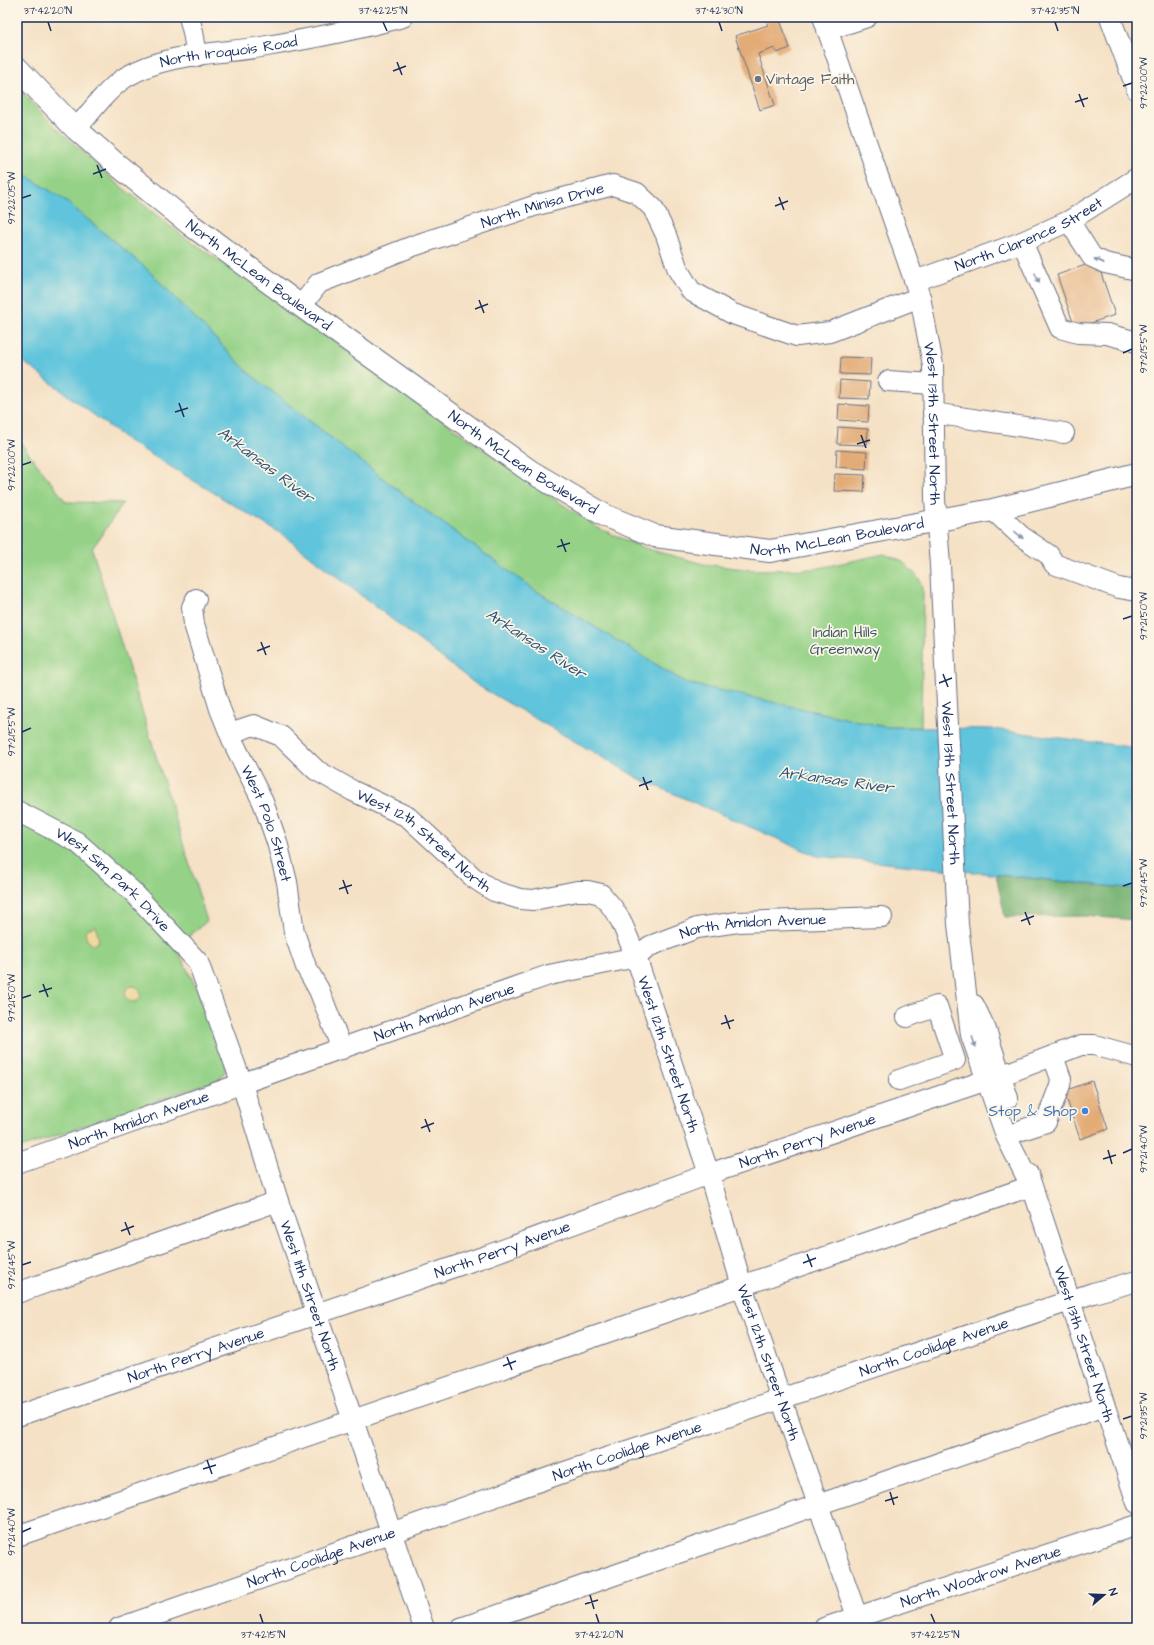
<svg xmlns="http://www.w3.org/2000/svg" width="1154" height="1645" font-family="'Architects Daughter',sans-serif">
  <rect width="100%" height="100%" fill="#fcf5e5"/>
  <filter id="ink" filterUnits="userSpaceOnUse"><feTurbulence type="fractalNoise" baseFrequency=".025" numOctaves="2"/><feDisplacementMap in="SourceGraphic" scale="8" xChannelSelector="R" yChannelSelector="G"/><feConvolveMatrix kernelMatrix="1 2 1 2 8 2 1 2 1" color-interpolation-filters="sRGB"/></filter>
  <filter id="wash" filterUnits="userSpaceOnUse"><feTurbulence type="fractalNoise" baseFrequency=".012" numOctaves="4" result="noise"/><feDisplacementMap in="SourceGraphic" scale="16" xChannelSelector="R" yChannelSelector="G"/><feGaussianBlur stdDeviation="0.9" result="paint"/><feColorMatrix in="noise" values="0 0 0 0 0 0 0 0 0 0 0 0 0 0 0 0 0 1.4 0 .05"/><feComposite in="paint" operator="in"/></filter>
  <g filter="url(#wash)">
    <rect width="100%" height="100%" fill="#f5e1c5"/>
    <path fill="#95d287" stroke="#588072" d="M17 86 46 118 113 180 180 234 278 301 520 476 598 528 644 548 703 564 752 570 815 569 884 554 903 562 919 578 923 593 921 727H885L686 683 533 589 403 494 251 375 147 269 63 199 17 170Z
      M17 438 66 502 123 503 92 549 207 921 176 947 197 989 226 1059 225 1071 220 1079 17 1149Z"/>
    <path fill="#78b474" stroke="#4a7269" d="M996 875 1137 889V920L1083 916 1005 917Z"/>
    <path fill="#eeda9e" stroke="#84847e" d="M96 926 99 941 93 945 87 940 85 932 87 929Z
      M125 994a8 8 0 1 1 16 0a8 8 0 1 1-16 0Z"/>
    <path fill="#5ec4dc" stroke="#3c7a9d" d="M17 170 63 199 147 269 251 375 403 494 533 589 686 683 885 727 993 729 1137 748V889L817 856 640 779 477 685 283 535 127 440 17 357Z"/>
    <g id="blocks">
      <path fill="#e3ac77" d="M774 17H779L790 48 777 53 775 48 758 54 775 105 760 110 735 36 768 25 766 20Z
        M1097 261 1115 315 1075 328 1057 275Z
        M841 357 871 358 870 375 840 374Z
        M840 380 870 382 869 399 839 398Z
        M839 404 869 406 868 422 838 420Z
        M838 427 868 429 867 445 837 444Z
        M837 450 867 452 866 469 836 467Z
        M835 474 865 475 864 492 834 491Z
        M1092 1081 1108 1129 1080 1139 1064 1091Z"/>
    </g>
  </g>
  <g filter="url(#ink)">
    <use href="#blocks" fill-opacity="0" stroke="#676d82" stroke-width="1"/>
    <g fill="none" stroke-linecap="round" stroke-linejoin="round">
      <g stroke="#676d82" stroke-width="22">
        <g id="minor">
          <path d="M189 17 193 32 197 56"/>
          <path id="s1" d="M823 17 920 297 933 365 935 499 940 565 958 924 971 1035 1006 1136 1031 1186"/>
          <path d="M1110 17 1137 90"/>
          <path d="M827 30 867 17"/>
          <path id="s2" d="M76 129C91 112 107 89 126 77 166 53 217 54 261 47 309 39 357 30 403 17"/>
          <path d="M1069 221 1092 257 1105 263 1137 270"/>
          <path d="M1022 242 1060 328 1078 333 1107 334 1137 342"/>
          <path id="s3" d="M915 281 1022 242 1069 221 1137 178"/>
          <path id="s4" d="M301 306 319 283 413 246 537 205 613 185 637 193 653 208 666 235 678 270 691 291 733 314 797 336 830 332 920 297"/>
          <path d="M888 381 933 384"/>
          <path d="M933 413 1064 433"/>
          <path d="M993 510 1021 536 1049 555 1054 564 1119 588 1137 591"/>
          <path id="s5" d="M196 599 192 607 194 624 220 709 234 744 263 802 277 842 287 882 294 932 306 967 319 990 342 1049"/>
          <path id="s6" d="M230 733 254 725 281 736 316 770 353 791 408 817 474 878 494 891 520 899 533 900 577 891H588L601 894 612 907 621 921 636 957 709 1174 742 1286 861 1628"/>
          <path id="s7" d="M17 811 77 842 133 892 198 962 242 1084 278 1201 424 1628"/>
          <path d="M974 1005 986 1030 1008 1098"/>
          <path d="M1000 1076 1081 1045H1094L1137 1057"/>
          <path d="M899 1080 955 1060 937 1006 907 1017"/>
          <path d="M1019 1131 1046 1122 1060 1085 1061 1079 1053 1056"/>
          <path id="s8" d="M17 1163 549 975 636 957 650 946 697 928 738 922 882 917"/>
          <path id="s9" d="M1028 1174 1137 1503"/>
          <path d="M17 1293 278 1201"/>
          <path id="s10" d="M17 1416 489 1255 709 1174 987 1080"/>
          <path d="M17 1536 1031 1186"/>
          <path id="s11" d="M119 1628 568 1471 1093 1293 1137 1281"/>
          <path d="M461 1628 1104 1406"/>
          <path id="s12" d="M824 1628 1137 1525"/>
        </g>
      </g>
      <g stroke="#676d82" stroke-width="24">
        <g id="major">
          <path id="s13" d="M17 68 76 129 115 163 191 225 301 306 530 471 606 516 655 536 770 551 993 510 1137 474"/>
        </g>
      </g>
      <use href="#minor" stroke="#fff" stroke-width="20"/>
      <use href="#major" stroke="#fff" stroke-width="22"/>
    </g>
    <defs><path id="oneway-solid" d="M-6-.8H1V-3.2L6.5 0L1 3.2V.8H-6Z"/></defs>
    <g fill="#8d97ae">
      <use href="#oneway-solid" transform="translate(1099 261) rotate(-155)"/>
      <use href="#oneway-solid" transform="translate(1037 278) rotate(67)"/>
      <use href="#oneway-solid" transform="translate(1019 535) rotate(40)"/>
      <use href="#oneway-solid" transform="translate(974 1042) rotate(71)"/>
    </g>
  </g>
  <path fill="none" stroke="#1b2f5e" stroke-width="1.5" d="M48 22 51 31M383 22 387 31M719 22 722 31M1055 22 1058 31M397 62 402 75M393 71 406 66M1123 86 1132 83M1079 94 1084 107M1075 102 1088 98M97 165 102 178M93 174 106 169M779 197 784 210M22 198 31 195M775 206 788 201M479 300 484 313M475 309 488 304M1123 353 1132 349M179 403 184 417M175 412 188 408M861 435 866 448M857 444 870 440M22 465 31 462M561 539 566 552M557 547 570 543M1123 619 1132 616M261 642 266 655M257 651 270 646M943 674 948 687M939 683 952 678M22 732 31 728M643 777 648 790M639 786 652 781M343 880 348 894M1123 886 1132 883M339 889 352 885M1025 912 1030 925M1021 921 1034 916M43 984 48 997M39 992 52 988M22 998 31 995M725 1015 730 1029M721 1024 734 1020M425 1119 430 1132M421 1128 434 1123M1108 1150 1112 1164M1123 1153 1132 1149M1103 1159 1116 1155M125 1222 130 1235M121 1231 134 1226M807 1254 812 1267M803 1263 816 1258M22 1265 31 1262M507 1357 512 1370M503 1366 516 1361M1123 1419 1132 1416M207 1460 212 1474M203 1469 216 1465M890 1492 894 1505M885 1501 898 1497M22 1532 31 1528M590 1595 594 1609M585 1604 598 1600M260 1614 263 1623M596 1614 599 1623M931 1614 935 1623"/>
  <circle fill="#6b7280" stroke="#fcf5e5" stroke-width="1.5" cx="758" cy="79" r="4"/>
  <circle fill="#3f7fe0" stroke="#fcf5e5" stroke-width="1.5" cx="1085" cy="1111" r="4"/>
  <g text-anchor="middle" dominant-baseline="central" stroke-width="3.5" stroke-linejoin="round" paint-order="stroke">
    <g font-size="15" fill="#1b2f5e" stroke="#fcf5e5">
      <text stroke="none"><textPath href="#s2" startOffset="179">North Iroquois Road</textPath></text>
      <text stroke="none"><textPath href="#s4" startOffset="266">North Minisa Drive</textPath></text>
      <text stroke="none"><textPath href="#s3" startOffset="123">North Clarence Street</textPath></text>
      <text stroke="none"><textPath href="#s13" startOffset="319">North McLean Boulevard</textPath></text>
      <text stroke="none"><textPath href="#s1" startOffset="424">West 13th Street North</textPath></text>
      <text stroke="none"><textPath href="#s13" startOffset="643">North McLean Boulevard</textPath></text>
      <text stroke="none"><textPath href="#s13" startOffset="979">North McLean Boulevard</textPath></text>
      <text stroke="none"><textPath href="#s1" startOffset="784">West 13th Street North</textPath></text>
      <text stroke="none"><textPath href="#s5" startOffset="239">West Polo Street</textPath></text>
      <text stroke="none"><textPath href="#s6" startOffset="233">West 12th Street North</textPath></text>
      <text stroke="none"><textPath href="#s7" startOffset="119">West Sim Park Drive</textPath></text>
      <text stroke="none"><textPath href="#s8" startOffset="777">North Amidon Avenue</textPath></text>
      <text stroke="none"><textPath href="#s8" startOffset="453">North Amidon Avenue</textPath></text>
      <text stroke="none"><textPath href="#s6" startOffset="605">West 12th Street North</textPath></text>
      <text stroke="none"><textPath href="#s8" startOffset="129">North Amidon Avenue</textPath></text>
      <text stroke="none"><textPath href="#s10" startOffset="837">North Perry Avenue</textPath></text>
      <text stroke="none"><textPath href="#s10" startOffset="513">North Perry Avenue</textPath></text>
      <text stroke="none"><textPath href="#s7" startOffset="590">West 11th Street North</textPath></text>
      <text stroke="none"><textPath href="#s9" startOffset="179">West 13th Street North</textPath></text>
      <text stroke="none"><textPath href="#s11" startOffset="862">North Coolidge Avenue</textPath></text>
      <text stroke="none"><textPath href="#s10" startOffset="189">North Perry Avenue</textPath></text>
      <text stroke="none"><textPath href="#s6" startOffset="929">West 12th Street North</textPath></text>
      <text stroke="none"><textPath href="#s11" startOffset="538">North Coolidge Avenue</textPath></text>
      <text stroke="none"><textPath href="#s11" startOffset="214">North Coolidge Avenue</textPath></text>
      <text stroke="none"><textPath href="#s12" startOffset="165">North Woodrow Avenue</textPath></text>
    </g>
    <g font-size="15" fill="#5b616d" stroke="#fcf5e5" text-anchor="start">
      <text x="766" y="79">Vintage Faith</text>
    </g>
    <g font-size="15" fill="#3a5868" stroke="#fcf5e5">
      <text x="845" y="632">Indian Hills<tspan x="845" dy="17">Greenway</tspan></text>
    </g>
    <g font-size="15" fill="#366cbe" stroke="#fcf5e5" text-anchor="end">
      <text x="1077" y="1111">Stop &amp; Shop</text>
    </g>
    <g font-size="16" font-style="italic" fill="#2c547e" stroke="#fcf5e5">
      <text transform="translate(266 465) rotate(37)">Arkansas River</text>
      <text transform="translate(536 644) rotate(33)">Arkansas River</text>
      <text transform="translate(836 780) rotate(8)">Arkansas River</text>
    </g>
  </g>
  <rect width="1154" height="1645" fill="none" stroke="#fcf5e5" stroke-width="44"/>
  <g transform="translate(1104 1595) rotate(71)" stroke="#fcf5e5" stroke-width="3" paint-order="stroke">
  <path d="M0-3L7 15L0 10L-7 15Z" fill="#1b2f5e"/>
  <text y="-6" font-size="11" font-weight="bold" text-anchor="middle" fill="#1b2f5e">N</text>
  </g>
  <rect x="22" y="22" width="1110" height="1601" fill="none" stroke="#1b2f5e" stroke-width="1.5"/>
  <g font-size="10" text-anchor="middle" fill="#1b2f5e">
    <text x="48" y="14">37°42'20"N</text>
    <text x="383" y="14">37°42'25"N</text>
    <text x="719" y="14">37°42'30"N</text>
    <text x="1055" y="14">37°42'35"N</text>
    <text transform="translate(1143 83) rotate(-90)" y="4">97°22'00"W</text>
    <text transform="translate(11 198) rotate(-90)" y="4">97°22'05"W</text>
    <text transform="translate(1143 349) rotate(-90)" y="4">97°21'55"W</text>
    <text transform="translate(11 465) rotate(-90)" y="4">97°22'00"W</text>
    <text transform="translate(1143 616) rotate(-90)" y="4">97°21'50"W</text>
    <text transform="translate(11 732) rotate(-90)" y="4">97°21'55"W</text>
    <text transform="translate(1143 883) rotate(-90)" y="4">97°21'45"W</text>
    <text transform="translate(11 998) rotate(-90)" y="4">97°21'50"W</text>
    <text transform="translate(1143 1149) rotate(-90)" y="4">97°21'40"W</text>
    <text transform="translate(11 1265) rotate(-90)" y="4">97°21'45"W</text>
    <text transform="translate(1143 1416) rotate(-90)" y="4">97°21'35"W</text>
    <text transform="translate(11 1532) rotate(-90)" y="4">97°21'40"W</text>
    <text x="263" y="1638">37°42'15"N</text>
    <text x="599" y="1638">37°42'20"N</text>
    <text x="935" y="1638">37°42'25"N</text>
  </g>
</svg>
